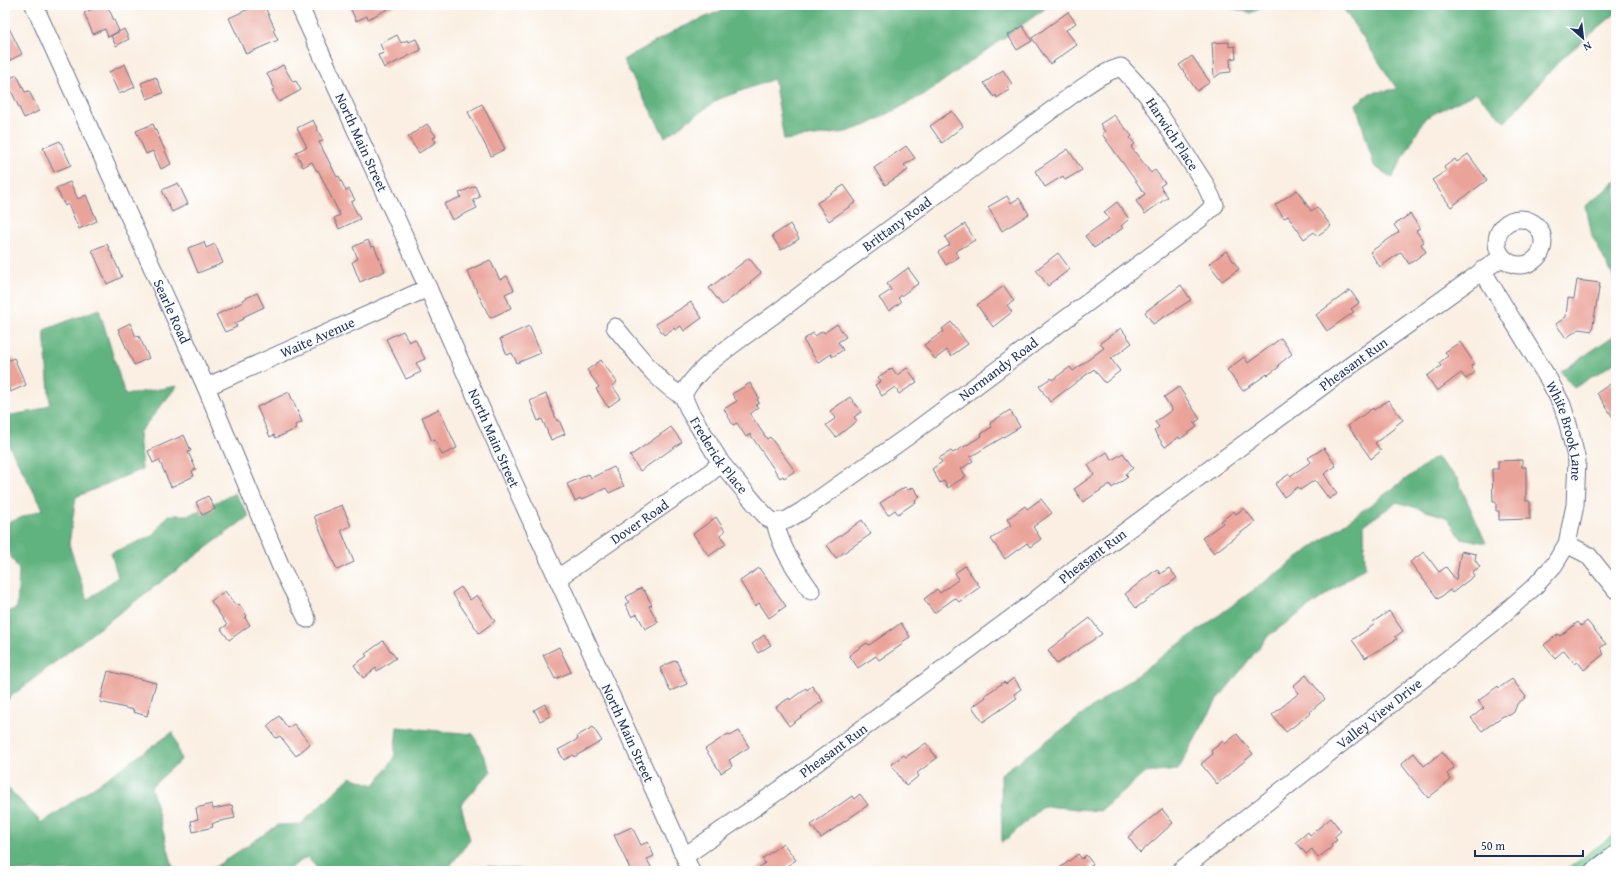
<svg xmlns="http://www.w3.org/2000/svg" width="1621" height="876" font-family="'Gentium Book Plus',serif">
  <rect width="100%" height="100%" fill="#fff"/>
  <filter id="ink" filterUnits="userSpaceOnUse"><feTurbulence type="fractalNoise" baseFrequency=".025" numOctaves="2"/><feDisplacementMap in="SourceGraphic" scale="8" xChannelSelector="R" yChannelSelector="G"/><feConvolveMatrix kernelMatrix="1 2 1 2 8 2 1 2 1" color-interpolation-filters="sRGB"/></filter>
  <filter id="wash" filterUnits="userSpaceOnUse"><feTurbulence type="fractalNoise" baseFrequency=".012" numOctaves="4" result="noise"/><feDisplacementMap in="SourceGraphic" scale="16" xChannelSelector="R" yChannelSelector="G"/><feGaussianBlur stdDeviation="0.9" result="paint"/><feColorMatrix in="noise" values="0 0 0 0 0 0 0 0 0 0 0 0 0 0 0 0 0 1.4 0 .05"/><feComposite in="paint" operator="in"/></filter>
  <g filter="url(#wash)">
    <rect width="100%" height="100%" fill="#faefe2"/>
    <path fill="#77d096" stroke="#49807a" d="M1616 833V871H1565Z"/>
    <path fill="#61b27f" stroke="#3e706e" d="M734 5H1050L925 94 867 125 846 132 784 140 774 79 719 99 665 137 623 60 678 29Z
      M1219 5H1267L1251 13Z
      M1341 5H1616V13L1560 60 1505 122 1476 93 1425 118 1392 178 1374 166 1356 104 1370 93 1397 89Z
      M1616 181V282L1592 236 1586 206Z
      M99 309 125 395 177 386 139 433 142 469 76 497 69 544 87 600 118 577 111 553 152 536 168 515H189L235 493 249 516 94 632 5 701V613L17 608 19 570 5 547V524L43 509 5 438V416L35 411 50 404 44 330Z
      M1616 334V362L1574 388 1561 372Z
      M1436 457 1457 478 1486 543 1461 538 1446 517 1397 502 1364 525 1365 567 1268 636 1215 703 1178 770 1145 773 1100 811 1044 806 1002 843 1001 774Z
      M397 727 473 734 491 771 461 805 470 840 446 871H320L307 857 286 871H209L278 825 301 824 350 777 374 785 394 759Z
      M173 732 181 760 151 787 174 871H5V785L42 823Z
      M487 866 530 870 531 871H482Z"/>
    <g id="blocks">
      <path fill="#eaa399" d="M100 5H107L119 31 108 37 105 29 93 34 84 13Z
        M257 5H264L275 29 273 30 278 40 246 54 229 18Z
        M349 5H396L368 19 367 16 356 21Z
        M1068 12 1076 23 1066 30 1077 45 1050 64 1032 38Z
        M5 20 22 54 5 63Z
        M1023 26 1032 41 1017 50 1008 35Z
        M124 29 129 39 116 46 111 36Z
        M397 35 401 43 408 40 409 42 416 39 421 50 384 68 378 55 384 53 380 44Z
        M1229 42V47L1235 46 1236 58 1230 59 1231 72 1221 73 1214 78 1212 43Z
        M1192 56 1210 82 1197 91 1179 65Z
        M125 64 135 87 119 94 109 72Z
        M283 65 293 82 296 81 301 90 279 102 272 90 275 89 267 74Z
        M1003 70 1012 84 1007 87 1009 90 997 98 996 95 994 97 984 83Z
        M17 75 25 92 29 91 39 111 24 118 6 80Z
        M156 77 163 93 147 99 141 83Z
        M482 104 505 149 491 156 468 112Z
        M952 111 963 126 942 143 930 126Z
        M1114 115 1132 136 1130 138 1135 144 1131 147 1151 173 1155 170 1165 183 1160 186 1168 197 1145 214 1136 201 1145 194 1102 134 1105 132 1100 124Z
        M313 120 323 141 319 142 337 177 339 176 346 191 349 189 355 200 351 202 360 219 339 229 334 218 340 215 318 170 317 171 312 162 303 167 296 152 307 147 297 128Z
        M153 124 171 164 161 169 153 151 146 154 136 131Z
        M427 124 436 136 433 138 436 142 419 153 408 137Z
        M60 141 71 165 54 172 43 148Z
        M906 146 915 158 904 165 908 170 885 185 874 168Z
        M1068 149 1082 170 1065 180 1063 176 1045 187 1035 171Z
        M1468 154 1487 180 1451 207 1432 180 1446 171 1444 167 1455 159 1457 162Z
        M70 182 78 199 86 195 97 221 79 229 68 204 65 206 56 188Z
        M178 183 188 204 172 212 162 190Z
        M844 185 856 202 829 221 817 203Z
        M475 186 480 197 473 200 477 208 452 220 444 204 461 197 459 193Z
        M1297 190 1311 211 1317 207 1331 226 1317 236 1314 232 1304 239 1288 216 1284 218 1275 205Z
        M1007 196 1011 203 1019 198 1029 214 1002 231 988 207Z
        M1117 202 1129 219 1121 226 1123 228 1094 248 1085 236 1109 219 1104 212Z
        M1410 214 1420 228 1416 231 1424 242 1421 244 1426 252 1409 264 1401 252 1380 267 1370 252 1399 232 1394 225Z
        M790 224 799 239 781 250 772 236Z
        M965 224 975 240 955 252 959 257 946 265 938 252 950 245 945 237Z
        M368 240 371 247 374 246 385 271 360 282 352 262 358 259 353 247Z
        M204 242 206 248 215 244 223 263 198 273 188 248Z
        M107 244 122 277 107 284 92 250Z
        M1226 251 1239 269 1222 281 1209 264Z
        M1058 253 1070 269 1048 286 1036 270Z
        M749 258 761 273 750 282 751 283 722 305 709 288Z
        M490 260 500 280 507 276 514 290 505 294 511 308 490 318 467 271Z
        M908 268 919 283 898 298 901 302 889 311 879 298 891 290 887 284 888 283Z
        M1577 280 1600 283 1592 331 1579 329 1566 338 1556 324 1566 317 1568 298 1574 299Z
        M1181 285 1191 300 1153 324 1145 312Z
        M1004 286 1014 301 1007 305 1012 312 993 327 977 305Z
        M1350 290 1359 303 1351 309 1354 312 1327 331 1316 315Z
        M257 293 264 307 243 317 244 319 235 323 237 327 225 332 216 315 243 302 242 300Z
        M691 302 702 318 684 331 681 326 675 330 674 328 664 335 656 324Z
        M951 322 968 344 951 356 947 350 935 359 924 345 944 331 942 329Z
        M130 323 136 337 139 336 149 358 134 365 118 329Z
        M837 324 846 337 838 342 843 350 832 357 831 354 818 363 803 340 813 333 815 336 823 331 824 333Z
        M529 326 541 353 517 363 512 353 507 355 500 339Z
        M1121 328 1132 343 1111 359 1120 371 1105 383 1094 369 1050 402 1039 386 1051 378 1052 380 1070 367 1073 371 1104 348 1100 343Z
        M403 331 409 342 415 339 425 359 416 363 421 372 406 379 386 339Z
        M1281 338 1292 354 1278 365 1279 367 1268 375 1267 374 1243 391 1227 370 1244 357 1248 363Z
        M1460 342 1474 363 1471 366 1475 372 1466 379 1461 373 1437 391 1427 376 1441 366 1439 363 1448 356 1445 352Z
        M14 358 26 385 10 392 5 381V362Z
        M601 360 617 382 612 386 621 398 608 407 596 389 599 387 587 370Z
        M892 368 897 375 907 368 917 382 899 394 895 387 882 396 875 385 881 381 878 377Z
        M1616 380V422L1597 393Z
        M750 383 759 398 757 399 759 403 756 405 758 408 750 414 767 439 770 437 795 471 784 478 783 476 780 478 750 434 746 437 737 423 733 425 724 409 737 401 732 394Z
        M1179 387 1200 419 1194 423 1197 427 1180 439 1179 437 1165 447 1154 431 1159 427 1155 422 1172 410 1164 397Z
        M289 392 302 422 295 425 296 429 276 438 274 435 270 437 257 407Z
        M546 394 557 421 559 420 565 434 551 440 542 419 538 421 530 401Z
        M850 397 861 412 854 417 857 421 836 437 826 425 836 418 830 411Z
        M1388 400 1403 420 1395 426 1396 427 1375 443 1381 451 1371 459 1348 426 1373 408 1374 410Z
        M439 409 457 448 442 455 435 440 432 441 422 417Z
        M1010 410 1020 427 970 457 973 461 961 469 966 476 948 488 944 481 940 483 932 469 942 462 939 458 951 451 953 453 982 436 981 434 992 427 990 423Z
        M671 427 682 442 640 471 630 456Z
        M184 435 191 451 188 452 196 469 192 471 194 476 171 487 159 460 153 463 148 451Z
        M1324 448 1336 466 1324 474 1337 494 1329 499 1315 480 1300 490 1298 487 1284 497 1275 484 1289 474 1290 476 1311 462 1308 458Z
        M1107 452 1112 460 1123 453 1133 468 1125 474 1128 477 1112 488 1110 484 1083 502 1074 489 1094 475 1088 465Z
        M1522 460V467H1526V501H1530V519L1499 520V511H1496V501H1493L1492 469H1498V461Z
        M614 467 624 486 609 493 606 488 581 500 580 498 575 501 567 484 589 474 591 478Z
        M905 487 908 490 913 487 920 497 915 501 916 502 898 514 895 510 888 515 880 503Z
        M208 496 215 509 202 515 196 502Z
        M1041 499 1052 513 1033 527 1041 539 1030 547 1027 543 1005 559 991 539 1011 525 1007 519 1025 506 1027 509Z
        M342 505 351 526 341 530 354 562 337 570 314 516Z
        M1244 508 1255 522 1214 553 1202 538 1223 523 1221 521 1234 511 1236 514Z
        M716 517 725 531 720 535 726 544 709 556 693 534Z
        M862 520 871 534 836 558 827 545Z
        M1461 551 1476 554 1475 560 1480 567 1472 572 1474 576 1452 593 1450 590 1438 599 1410 562 1424 552 1439 572 1446 567 1456 580Z
        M965 566 980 587 959 602 955 598 934 613 924 599 937 589 940 593 959 579 955 573Z
        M759 568 786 606 769 618 759 603 755 606 740 581Z
        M1169 568 1177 578 1136 608 1125 594 1157 569 1160 574Z
        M461 587 470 600 477 595 495 621 479 633 452 593Z
        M641 588 643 591 644 590 652 605 649 606 658 622 645 629 637 614 632 617 625 604 629 602 626 597Z
        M225 591 236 606 239 604 247 616 245 618 250 625 229 640 221 629 227 625 211 601Z
        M1389 611 1403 631 1395 637 1397 639 1365 658 1352 640 1375 624 1373 622Z
        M1090 618 1102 634 1057 664 1048 650Z
        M1587 621 1606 644 1600 648 1604 654 1584 670 1578 662 1575 664 1564 650 1555 658 1544 645 1558 634 1560 636 1578 622 1581 626Z
        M901 623 910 637 902 642 903 644 879 660 876 656 858 668 849 655 867 643 869 645Z
        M764 635 771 645 758 653 752 644Z
        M383 641 396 658 377 671 376 668 363 678 354 665 367 656 365 654Z
        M559 647 571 672 555 679 543 655Z
        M676 660 687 684 670 691 660 668Z
        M108 671 156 683 147 716 133 712 134 710 100 702Z
        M1306 675 1325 699 1309 712 1311 713 1286 732 1272 715 1299 693 1293 686Z
        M1014 678 1021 689 1014 694 1017 698 983 722 972 707 986 697 985 695 1004 682 1006 684Z
        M1512 679 1526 697 1517 704 1514 712 1510 715 1503 716 1482 731 1471 718 1484 708 1478 701 1498 686 1499 688Z
        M812 686 823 701 789 726 776 707 789 698 790 700 806 688 807 690Z
        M545 704 550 716 540 721 534 710Z
        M279 716 288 728 294 724 310 744 296 756 280 736 276 738 267 726Z
        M593 727 602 741 574 757 573 755 564 760 558 750 578 739 577 736Z
        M739 731 749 747 729 760 732 766 721 773 705 749 728 734 730 736Z
        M1237 734 1253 754 1217 784 1201 764 1213 754 1211 751 1223 741 1225 744Z
        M926 743 937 758 917 773 919 776 906 786 891 764 904 755 906 757Z
        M1442 752 1454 768 1447 774 1451 780 1428 798 1401 764 1414 753 1424 766Z
        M860 794 868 805 821 838 811 825 852 796 854 799Z
        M212 804 213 809 232 805 235 818 216 822 212 824 213 827 193 832 191 821 198 819 196 808Z
        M1162 809 1173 823 1140 853 1128 837Z
        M1331 818 1341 831 1334 837 1337 840 1331 845 1332 847 1318 858 1312 849 1306 854 1296 842 1308 832 1310 835Z
        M632 827 641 845 648 842 654 856 647 859 653 871H631L614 835Z
        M783 843 796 860 780 871H754L765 863 762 859Z
        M1078 854 1082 859 1086 855 1093 864 1089 867 1092 871H1056Z"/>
    </g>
  </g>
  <g filter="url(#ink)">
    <use href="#blocks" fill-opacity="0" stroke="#69728c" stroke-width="1"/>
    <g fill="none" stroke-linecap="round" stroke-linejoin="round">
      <g stroke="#69728c" stroke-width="19">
        <g id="minor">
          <path id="s1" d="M34 5 206 387 281 567 307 619"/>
          <path id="s2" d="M299 5 428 288 513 481 691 871"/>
          <circle cx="1520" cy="242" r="23"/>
          <path id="s3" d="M1482 270 1549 380 1562 405 1568 424 1577 461 1575 505 1567 544 1588 555 1616 590"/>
          <path id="s4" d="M615 327C632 347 660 386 683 396L690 412 721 463 763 513 769 519 775 522C782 551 794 567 811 591"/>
          <path id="s5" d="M206 387 428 288"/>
          <path id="s6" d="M683 396C693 368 750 333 775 314 873 240 973 169 1072 95 1087 85 1103 72 1121 67L1147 95 1205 184 1215 205 1200 219 911 434 802 511 787 520 775 522"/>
          <path id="s7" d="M558 578 707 475 721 463"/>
          <path id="s8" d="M685 856 781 789 1032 603 1077 567 1343 371 1502 257"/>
          <path id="s9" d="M1180 871 1492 624 1534 587 1554 565 1567 544"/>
          <path d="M1593 871 1616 854"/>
        </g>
      </g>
      <use href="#minor" stroke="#fff" stroke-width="17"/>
    </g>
  </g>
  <g text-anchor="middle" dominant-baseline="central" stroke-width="4" stroke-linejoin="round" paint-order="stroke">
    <g font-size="14" fill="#1b2f5e" stroke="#fff">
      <text stroke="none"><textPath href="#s6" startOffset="635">Harwich Place</textPath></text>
      <text stroke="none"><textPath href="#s2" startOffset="151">North Main Street</textPath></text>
      <text stroke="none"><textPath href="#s6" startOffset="276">Brittany Road</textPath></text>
      <text stroke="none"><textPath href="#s1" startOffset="336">Searle Road</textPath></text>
      <text stroke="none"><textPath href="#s5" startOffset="122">Waite Avenue</textPath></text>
      <text stroke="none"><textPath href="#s8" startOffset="830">Pheasant Run</textPath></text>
      <text transform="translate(998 369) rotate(-37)">Normandy Road</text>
      <text stroke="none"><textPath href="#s3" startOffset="183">White Brook Lane</textPath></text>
      <text stroke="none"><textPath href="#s2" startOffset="475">North Main Street</textPath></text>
      <text stroke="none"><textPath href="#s4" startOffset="167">Frederick Place</textPath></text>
      <text stroke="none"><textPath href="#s7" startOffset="99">Dover Road</textPath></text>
      <text stroke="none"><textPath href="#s8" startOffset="506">Pheasant Run</textPath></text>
      <text stroke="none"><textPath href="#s9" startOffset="254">Valley View Drive</textPath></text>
      <text stroke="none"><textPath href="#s2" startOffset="799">North Main Street</textPath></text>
      <text stroke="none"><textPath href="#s8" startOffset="182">Pheasant Run</textPath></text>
    </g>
  </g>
  <rect width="1621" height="876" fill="none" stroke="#fff" stroke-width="20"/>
  <g transform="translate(1583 38) rotate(152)" stroke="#ffffff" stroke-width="3" paint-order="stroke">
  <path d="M0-3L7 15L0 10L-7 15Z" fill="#1b2f5e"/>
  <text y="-6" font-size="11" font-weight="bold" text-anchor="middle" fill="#1b2f5e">N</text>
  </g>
  <path d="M1475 850v6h108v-6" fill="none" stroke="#1b2f5e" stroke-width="2"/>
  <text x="1481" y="850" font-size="12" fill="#1b2f5e" stroke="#ffffff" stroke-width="3" paint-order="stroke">50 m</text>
</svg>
